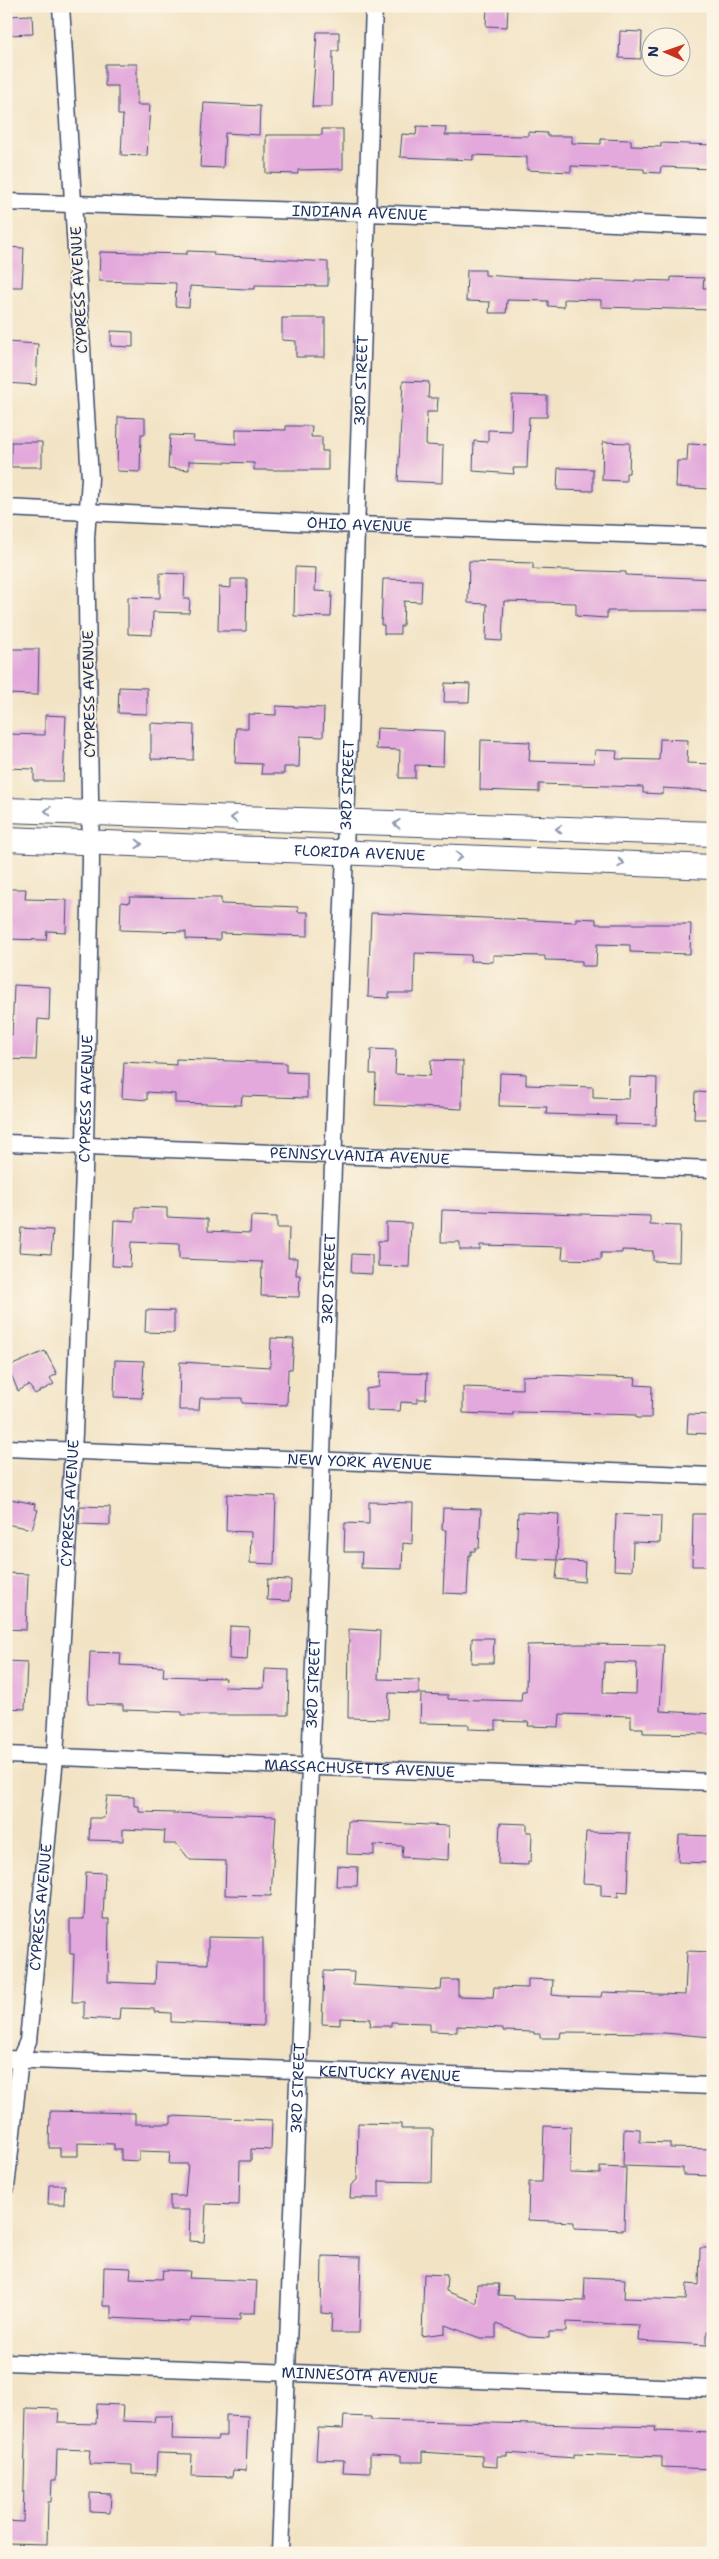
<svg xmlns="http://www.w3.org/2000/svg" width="719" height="2559" font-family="'Shantell Sans',sans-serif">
  <rect width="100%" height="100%" fill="#fcf5e5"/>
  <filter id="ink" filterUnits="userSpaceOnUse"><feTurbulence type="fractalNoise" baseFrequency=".02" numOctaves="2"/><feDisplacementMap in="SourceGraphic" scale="10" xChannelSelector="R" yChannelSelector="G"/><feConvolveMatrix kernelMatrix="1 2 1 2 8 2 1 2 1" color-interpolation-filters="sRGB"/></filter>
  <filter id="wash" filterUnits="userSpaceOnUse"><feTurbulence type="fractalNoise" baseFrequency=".0096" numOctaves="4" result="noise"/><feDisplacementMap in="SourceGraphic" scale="20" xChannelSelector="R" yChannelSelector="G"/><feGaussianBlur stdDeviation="1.12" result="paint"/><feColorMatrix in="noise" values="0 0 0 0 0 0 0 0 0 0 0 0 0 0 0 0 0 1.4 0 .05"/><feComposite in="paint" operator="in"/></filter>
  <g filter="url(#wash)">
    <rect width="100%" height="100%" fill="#f2e3c5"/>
    <g id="blocks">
      <path fill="#e3a9dc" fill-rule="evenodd" d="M487 6H508L507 27 486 26Z
        M32 15 33 34 6 35V16Z
        M620 31 642 32 641 59 619 58Z
        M317 32H339V51H333L332 107H312Z
        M105 64H137V105H150L147 156 121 155 123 115H118V86H105Z
        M204 103 260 106 259 135 225 133 223 168 200 167Z
        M417 126 446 127 445 135 528 136V132L547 133V136H572V143L601 144V139L631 140V146L661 147V143L713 145V169L661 167 660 173 644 172V169L571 166V172L527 170V157L473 155V160L400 157 402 134 416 135Z
        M322 129H343V169L298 170V174L266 173V135H322Z
        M6 247 24 248 22 287H6Z
        M187 251 214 252 213 255 328 262V286L255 285V289H245L190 286 189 307 175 306 176 283 99 281 100 252 187 254Z
        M467 270H485V275L512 277 634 282 635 280 671 281V277L704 278 703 288H713V310L601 307V300L564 299V307L548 306V301L507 300 506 313H489L490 302 466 301Z
        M282 318H325V357H296V341L282 340Z
        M111 331 133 332V347L111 346Z
        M6 342 38 344 36 385 6 383Z
        M403 381 429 382 428 398H438L437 412H427L426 445 443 446 442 483 398 481Z
        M512 395 547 396V417H529L527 468H513L514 474 473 471 474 441 488 442V430L511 431Z
        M118 417 145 418V434H141L140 472 117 471Z
        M286 426H312L311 437H322V451H328V470H254V463L189 461V470L168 468 170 435 194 436 193 441 236 444V429L286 430Z
        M11 442H42V467H11Z
        M603 442 630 443 629 473H626V481L602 480Z
        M688 444 712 445 710 489 676 487 677 461H687Z
        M558 468 593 469V491L557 490Z
        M469 561 533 563V569L626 572V575L713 579V611H607V618L576 616V603L504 601 502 641 486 640 487 604 468 603Z
        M295 567 316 568 315 591 332 592 331 617 294 616Z
        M160 573 185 574 184 599H190L189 613 153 612 152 635 128 634V597L160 598Z
        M231 579H247L246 631H218L219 587 231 588Z
        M383 579 422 580 421 602 404 601 403 626H400V634H384V625H381Z
        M6 649H39L38 695 6 694Z
        M445 683 470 684 469 702H444Z
        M119 687 147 688V714L118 713Z
        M276 706 324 708 323 737 300 736 299 767H284V774H261L262 764 235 763 236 728H248V714L276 715Z
        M45 715 66 716 63 781H34V769L6 768V734L45 735Z
        M151 723 194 725 193 760 151 759Z
        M377 728 444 731 443 766 415 765V778H399L400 750 376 749Z
        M660 739 688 740 687 763 713 764V791L663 788V794L643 793V787L539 784V792L480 790 481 740 530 742 529 761 594 763 595 750 617 751 616 759 659 760Z
        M6 889H26L25 899 67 900 66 932 47 931 46 940 6 939Z
        M130 897 221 898V904L298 907V912H308V936L220 933V940L186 939V932L120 930 121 902 129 903Z
        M371 913 576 922V918L596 919V924H691L690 954 630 952V945L597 944 596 966H582V961L545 960V956L493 955V962L470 961 471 955 415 953 414 993H389V998L368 997Z
        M14 985 50 987 49 1020 38 1019 36 1060 6 1059V1035H12Z
        M371 1049 396 1050 395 1074 430 1076 431 1060 463 1061 462 1109 375 1105 376 1074H370Z
        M176 1059 286 1063V1072L307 1073V1098L242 1096 241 1105 175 1103V1094L147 1092V1100L122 1098 124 1062 176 1065Z
        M500 1073 526 1074V1085L593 1087V1098L629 1099 630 1077 657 1078 656 1125 615 1124 616 1116 546 1114 547 1107 499 1106Z
        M695 1092 713 1093V1119H694Z
        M135 1207 167 1208V1217L208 1219V1231L250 1233 251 1216 277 1217V1228H289L288 1258H297L296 1275H300L299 1297 261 1296 262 1262 179 1259V1244L131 1242 130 1267 112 1266 114 1220 135 1221Z
        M442 1210 650 1216V1225L680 1226 679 1262 653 1261V1251L622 1250V1253H601V1260L562 1259 563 1247 480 1245V1250H460V1242H441Z
        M386 1222 411 1223 409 1267 378 1266V1241H386Z
        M21 1228 53 1230 51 1254 19 1252Z
        M352 1254 372 1255V1274L351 1273Z
        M146 1310 174 1311V1333L145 1332Z
        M271 1338 294 1339 292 1369H288L287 1405 242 1403V1398H200L199 1410H179L180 1362 270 1367Z
        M45 1351 57 1374 50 1378 54 1384 35 1394 29 1385 18 1391 8 1367Z
        M115 1360 144 1361 142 1398 114 1397Z
        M380 1372 427 1374 426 1399H417V1403L401 1402 400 1411 366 1410V1389L379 1387Z
        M547 1375 636 1378 635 1385 652 1386 651 1418H636V1415L570 1413 513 1412V1415L463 1413V1387L522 1389V1376Z
        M688 1414 713 1415V1434L687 1433Z
        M227 1494 276 1496 274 1564 250 1563 251 1532 226 1531Z
        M6 1498 35 1504 34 1509 38 1510 32 1529 6 1524Z
        M369 1502 413 1503 412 1544 403 1543 402 1569 361 1568 362 1552H344L345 1523 369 1524Z
        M80 1506 110 1507V1525L79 1524Z
        M443 1508 481 1509 479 1548H475V1551H471V1555H469L467 1594 443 1593 446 1530H442Z
        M518 1512 559 1514 557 1560 516 1558Z
        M616 1514 661 1516 660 1543 633 1542 632 1571 614 1570Z
        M693 1514H713V1566H692Z
        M558 1560 585 1562 584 1582 556 1579Z
        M6 1573 28 1574 26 1630 6 1629Z
        M268 1579 291 1580 290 1601 267 1600Z
        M230 1626 249 1627 247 1660 229 1659Z
        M349 1629 380 1631 378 1679 419 1680V1694L389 1693 388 1719 348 1718Z
        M472 1638H494L493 1663H471Z
        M581 1644 664 1645 660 1711 713 1714V1734L643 1733V1728H631V1716L560 1714 559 1727 528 1726 529 1722 496 1721V1730L469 1729V1724L420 1723 421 1694 448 1695V1699L521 1701 522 1691H526L527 1645ZM604 1662 637 1663 636 1694 603 1693Z
        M90 1652 121 1653 120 1665 164 1667 163 1676 226 1678 225 1687 264 1688 265 1669 289 1670 288 1715H182V1712L123 1710V1705L88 1704Z
        M6 1661 27 1662 25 1709 6 1708Z
        M107 1796 134 1797V1806H139V1812L276 1816 271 1896 225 1895 226 1861 190 1860 177 1844H164L165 1831 123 1829V1841L89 1840 90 1818H104Z
        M348 1821 449 1826 448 1860 402 1857 403 1846 374 1845V1855L347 1854Z
        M500 1823 527 1824V1832H532L531 1861H528V1865L498 1864Z
        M586 1832 630 1833 628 1892 618 1891V1897L601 1896V1884L583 1883Z
        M679 1835 713 1836V1863L678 1862Z
        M337 1866 358 1867 357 1886H336Z
        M86 1872 105 1873 103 1919H109L108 1982 155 1984 156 1962 208 1964V1937L263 1938V2026L171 2022V2013L154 2012V2009L120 2008 119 2020 84 2018V2002H72L74 1954H70V1919H84Z
        M687 1951 713 1952V2037L664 2033 561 2032 560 2038H540V2034H534V2032L503 2031V2028L457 2026V2032L430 2031V2023L391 2022V2026H370L371 2019 340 2018V2025L322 2024 324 1971 354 1972 353 1985 441 1990 442 1980H458V1996L493 1997 494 1987 528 1988V1979L553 1980 552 1995 562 1996 601 1997 602 1992 685 1995Z
        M50 2111 135 2113V2124H171V2116L272 2120 271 2150 251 2149V2161H240L239 2205 206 2204 204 2242 189 2241 190 2210H170V2196H185L188 2164H169L170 2152 139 2151V2161L121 2160V2150H114V2144L78 2143V2156H60V2148H49Z
        M358 2123 401 2124V2129H433L432 2182 379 2181V2198H350L351 2185 357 2180Z
        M544 2126 571 2127 570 2173 600 2174V2167L626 2168 624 2230 574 2228V2222L528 2220 529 2182H542Z
        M624 2128 640 2129V2142L670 2143V2148L713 2149V2176L683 2175V2168L623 2166Z
        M49 2185H65L64 2204H48Z
        M700 2248H713V2331H707V2345L638 2341 639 2325 566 2322V2332H549V2338L529 2337 496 2324V2338H480L445 2325V2333L422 2336 424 2274 447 2275 446 2291 476 2303 477 2284H499L498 2295 514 2296V2299L584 2301 585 2277 625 2279 624 2298 686 2300 687 2284 699 2285Z
        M322 2256 361 2257 359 2333H331L332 2314 321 2313Z
        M104 2267 131 2268 130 2278 162 2279 163 2270 190 2271 189 2278 257 2281 255 2313H240V2320L191 2318 190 2322 111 2318V2306H103Z
        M97 2404 123 2405 122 2421 154 2422 155 2416H173L172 2439 217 2440 218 2436H226V2415L248 2416 246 2471 233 2470 232 2477 191 2476 192 2454 157 2453 156 2475 132 2474V2465L89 2464 90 2450 57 2449 56 2480H52L51 2502H48L47 2544 6 2543V2521L23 2522 26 2408 59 2409 58 2423 96 2424Z
        M344 2416 371 2417V2420L656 2427 655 2431 713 2433V2469L662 2467V2457L574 2454V2458L507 2453V2456H497V2467L482 2466V2456L422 2452V2462H401V2455L370 2454V2473L343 2472 344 2460 316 2459 318 2428 343 2429Z
        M90 2493 111 2494 110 2513 90 2512Z"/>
    </g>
  </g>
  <g filter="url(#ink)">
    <use href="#blocks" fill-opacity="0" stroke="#3b4a6d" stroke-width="1"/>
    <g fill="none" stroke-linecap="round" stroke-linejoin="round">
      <g stroke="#3b4a6d" stroke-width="19">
        <g id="street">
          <path id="s1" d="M6 202 368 213 713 227"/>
          <path id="s2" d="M6 508 356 525 713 537"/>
          <path id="s3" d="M6 1143 713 1169"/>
          <path id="s4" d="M6 1448 713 1476"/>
          <path id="s5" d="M6 1755 713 1782"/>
          <path id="s6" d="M6 2059 713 2086"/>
          <path id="s7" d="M6 2188 20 2059 28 2041 55 1757 74 1433 85 1145 91 861 86 539 90 478 61 6"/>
          <path id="s8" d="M6 2362 713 2389"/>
          <path id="s9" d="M280 2553 345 852 374 6"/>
        </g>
      </g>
      <g stroke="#3b4a6d" stroke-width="26">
        <g id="secondary">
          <path d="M6 810 713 834"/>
          <path id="s10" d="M6 839 713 867"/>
        </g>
      </g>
      <use href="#street" stroke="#fff" stroke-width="16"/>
      <use href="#secondary" stroke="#fff" stroke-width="24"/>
    </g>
    <defs><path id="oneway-chevron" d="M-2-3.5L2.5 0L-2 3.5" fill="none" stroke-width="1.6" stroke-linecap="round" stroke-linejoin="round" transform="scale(1.25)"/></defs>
    <g stroke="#8d97ae">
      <use href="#oneway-chevron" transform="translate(48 811) rotate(-178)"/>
      <use href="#oneway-chevron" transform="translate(234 818) rotate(-178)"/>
      <use href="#oneway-chevron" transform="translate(397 824) rotate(-178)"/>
      <use href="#oneway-chevron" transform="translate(559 829) rotate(-178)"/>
      <use href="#oneway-chevron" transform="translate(139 844) rotate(2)"/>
      <use href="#oneway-chevron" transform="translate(459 857) rotate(2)"/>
      <use href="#oneway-chevron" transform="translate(621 863) rotate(2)"/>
    </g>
  </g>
  <g text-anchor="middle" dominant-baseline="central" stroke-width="4" stroke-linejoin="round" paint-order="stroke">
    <g font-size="15" fill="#1b2f5e" stroke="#fcf5e5">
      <text stroke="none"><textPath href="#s1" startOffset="354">INDIANA AVENUE</textPath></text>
      <text transform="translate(79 290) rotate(-93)">CYPRESS AVENUE</text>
      <text stroke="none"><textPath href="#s9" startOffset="2174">3RD STREET</textPath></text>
      <text stroke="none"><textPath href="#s2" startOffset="354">OHIO AVENUE</textPath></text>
      <text transform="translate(89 694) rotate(-91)">CYPRESS AVENUE</text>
      <text stroke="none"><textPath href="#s9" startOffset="1769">3RD STREET</textPath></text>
      <text stroke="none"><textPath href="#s10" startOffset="354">FLORIDA AVENUE</textPath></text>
      <text stroke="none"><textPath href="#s7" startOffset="1094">CYPRESS AVENUE</textPath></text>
      <text stroke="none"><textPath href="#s3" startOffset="354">PENNSYLVANIA AVENUE</textPath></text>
      <text stroke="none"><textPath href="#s9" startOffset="1275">3RD STREET</textPath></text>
      <text stroke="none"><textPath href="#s4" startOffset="354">NEW YORK AVENUE</textPath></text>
      <text stroke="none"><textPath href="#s7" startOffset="689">CYPRESS AVENUE</textPath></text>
      <text stroke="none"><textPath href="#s9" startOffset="870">3RD STREET</textPath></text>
      <text stroke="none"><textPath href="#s5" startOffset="354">MASSACHUSETTS AVENUE</textPath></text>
      <text stroke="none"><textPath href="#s7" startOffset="284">CYPRESS AVENUE</textPath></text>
      <text stroke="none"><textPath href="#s6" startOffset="384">KENTUCKY AVENUE</textPath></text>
      <text stroke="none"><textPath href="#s9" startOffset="465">3RD STREET</textPath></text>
      <text stroke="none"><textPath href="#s8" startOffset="354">MINNESOTA AVENUE</textPath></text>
    </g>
  </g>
  <rect width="719" height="2559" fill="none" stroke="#fcf5e5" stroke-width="25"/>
  <g transform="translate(666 52) rotate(272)"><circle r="24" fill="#fcf5e5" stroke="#a2a6af"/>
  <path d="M0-4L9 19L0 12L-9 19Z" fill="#c8321e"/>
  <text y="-8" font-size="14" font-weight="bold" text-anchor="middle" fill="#1b2f5e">N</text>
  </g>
</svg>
